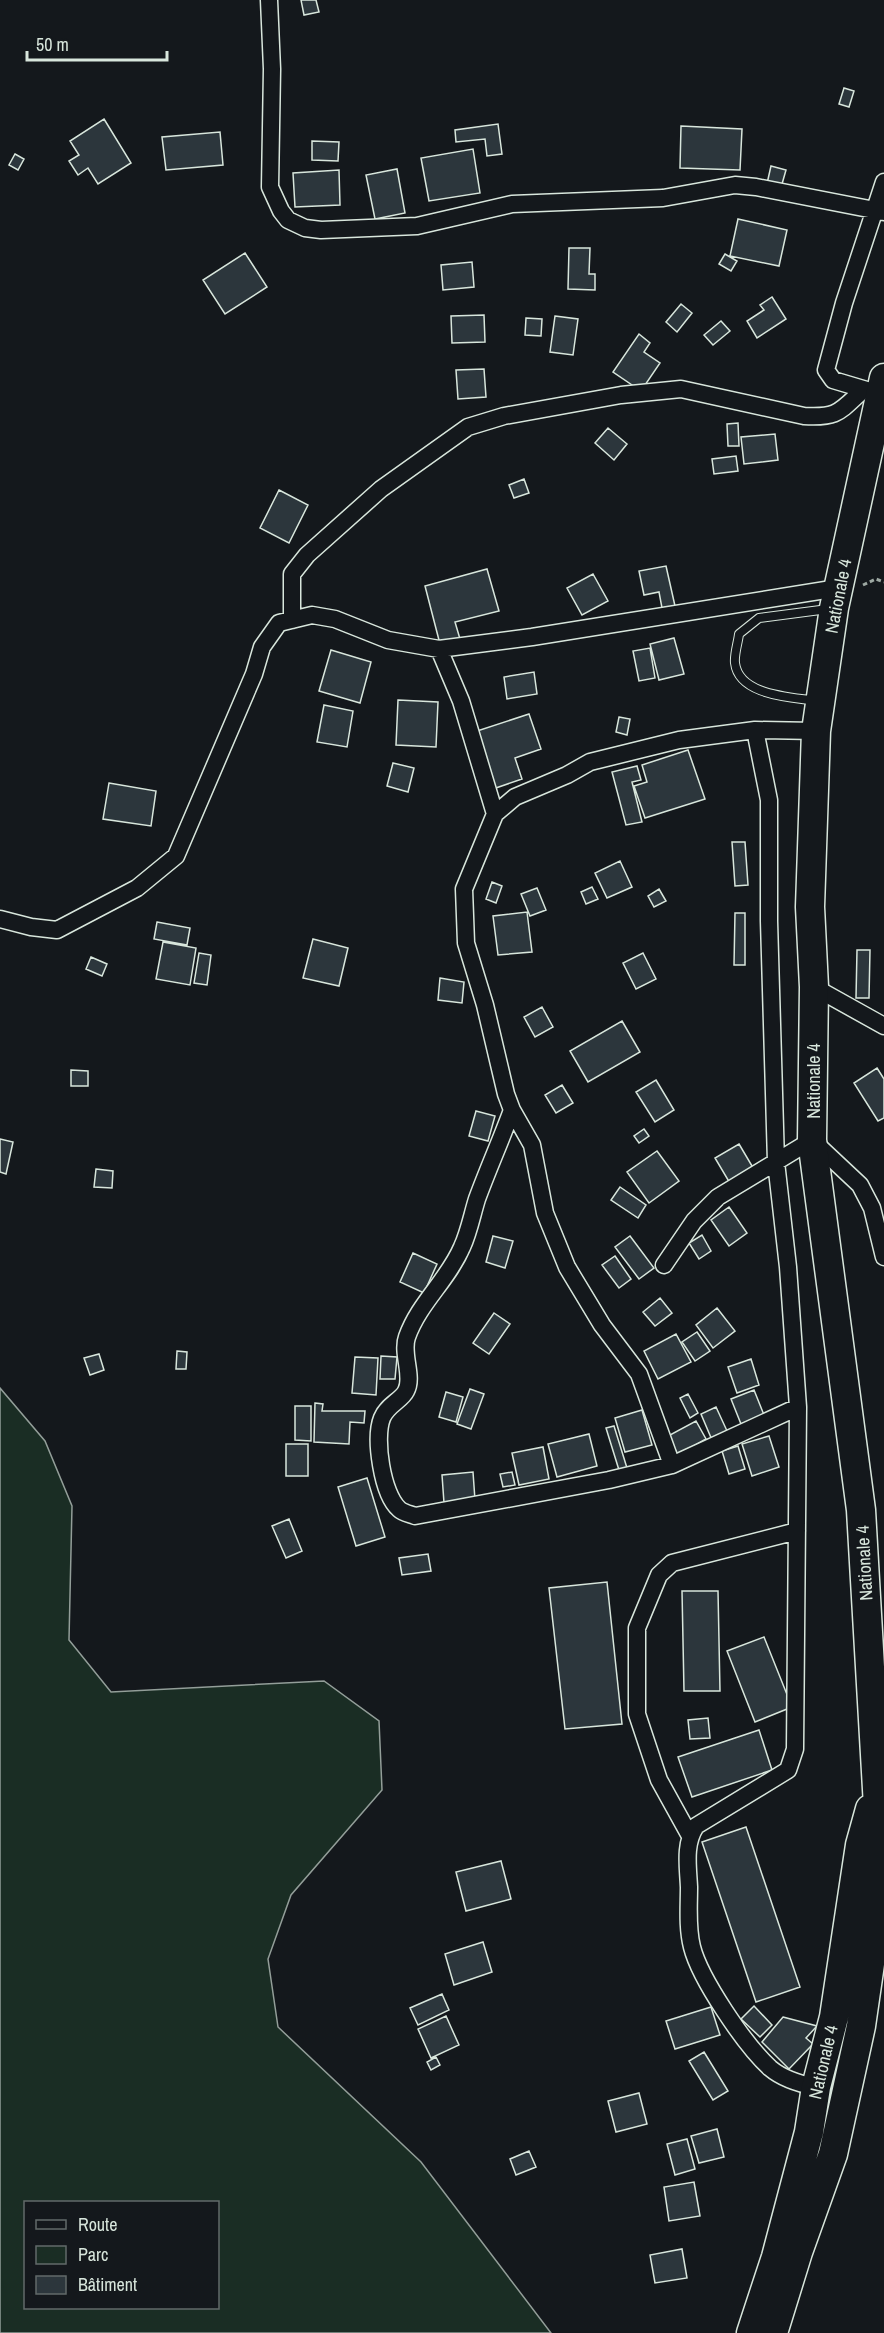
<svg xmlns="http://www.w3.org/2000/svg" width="884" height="2333" font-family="'Archivo Narrow',sans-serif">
  <rect width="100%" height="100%" fill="#14181c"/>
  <path fill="#1a2d24" stroke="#939e99" stroke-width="1.5" fill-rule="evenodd" d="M0 1388 45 1441 72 1506 69 1640 111 1692 324 1681 379 1721 382 1790 291 1895 268 1959 278 2027 421 2162 551 2333H0ZM26 2202H218V2308H26Z"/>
  <path fill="#2c363c" stroke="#d8e6dc" stroke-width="1.5" d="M301 0H316L319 12 304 15Z
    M844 88 854 91 849 107 839 104Z
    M104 119 131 163 98 184 88 168 78 175 69 161 79 155 70 141Z
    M498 124 502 154 487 156 485 139 456 142 455 130Z
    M681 126 742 129 740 170 680 168Z
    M220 132 223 165 166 170 162 137Z
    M312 141 339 142 338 161 312 160Z
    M473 149 480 193 429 201 421 158Z
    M15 154 24 159 18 170 9 165Z
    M771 166 786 170 780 191 766 188Z
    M397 169 405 213 375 219 366 175Z
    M339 170 340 205 295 207 293 173Z
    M738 219 787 230 779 266 730 256Z
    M569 248H590L589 274H595V290L568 289Z
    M245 253 267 287 225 314 203 280Z
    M725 254 737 261 731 271 719 264Z
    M472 262 474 287 443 290 441 265Z
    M772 297 786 319 757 338 747 321 764 310 760 305Z
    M681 304 692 313 677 332 666 322Z
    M484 315 485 342 452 343 451 316Z
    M555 316 578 319 573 355 550 352Z
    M526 318 542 319 541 336 525 335Z
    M721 321 730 331 713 345 704 335Z
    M639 334 650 343 644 352 660 363 641 391 613 372Z
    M484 369 486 397 458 399 456 370Z
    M738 423 739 446H728L727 424Z
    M608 428 627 444 614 460 595 443Z
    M775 434 778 460 744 464 741 437Z
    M736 456 738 471 714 474 712 459Z
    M524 479 529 493 514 498 509 485Z
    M279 490 308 505 289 543 260 528Z
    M666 566 675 606 662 608 659 592 644 595 639 571Z
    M487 569 499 611 455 622 460 639 440 644 425 586Z
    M593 574 608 601 582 615 567 588Z
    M674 638 684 674 659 680 650 644Z
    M650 648 655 678 639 681 633 651Z
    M331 650 371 662 360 703 319 691Z
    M534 672 537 694 507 699 504 677Z
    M398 700 438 702 436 747 396 745Z
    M324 705 353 711 347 747 317 742Z
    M529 714 541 749 515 758 522 779 490 790 471 733Z
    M619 717 630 719 627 735 616 732Z
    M688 750 705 799 645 818 634 786 647 782 642 765Z
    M393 763 414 768 408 792 387 786Z
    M637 766 641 780 632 782 642 822 626 825 612 772Z
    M109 783 156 791 151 826 103 819Z
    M732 842H745L748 885 735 886Z
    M620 861 632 887 607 898 595 873Z
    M492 882 502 886 496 903 486 899Z
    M592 887 598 899 586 904 581 892Z
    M537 888 546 910 530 916 521 894Z
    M659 889 666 901 654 907 648 896Z
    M527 912 532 952 498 955 493 916Z
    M735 913H745V965H734Z
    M157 922 190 928 187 945 154 939Z
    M313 939 348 948 339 986 303 978Z
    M163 942 196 948 190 985 156 979Z
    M857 950H870L869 998H856Z
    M199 953 211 955 207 985 194 983Z
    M643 953 656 979 636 989 623 963Z
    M91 957 107 964 102 976 86 969Z
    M440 978 464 982 462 1003 438 1000Z
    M542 1007 553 1027 535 1037 524 1017Z
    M622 1021 640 1052 588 1082 570 1051Z
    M877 1068 884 1079V1118L878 1121 854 1083Z
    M71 1070 88 1071V1086H71Z
    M656 1080 674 1110 655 1122 636 1092Z
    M562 1085 573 1103 556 1113 545 1095Z
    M476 1111 495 1116 488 1141 469 1136Z
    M644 1129 649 1136 639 1143 634 1136Z
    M0 1139 13 1142 6 1174 0 1172Z
    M739 1144 755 1171 731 1185 715 1158Z
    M657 1151 679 1181 649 1203 627 1172Z
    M96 1169 113 1171 112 1188 94 1187Z
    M620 1187 646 1205 638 1218 611 1200Z
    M729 1207 747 1233 729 1246 711 1220Z
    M702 1235 711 1251 699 1259 689 1243Z
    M493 1236 513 1241 505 1268 486 1262Z
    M630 1236 654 1268 639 1279 615 1247Z
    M413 1253 437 1264 424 1293 400 1282Z
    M615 1256 631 1279 619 1288 602 1265Z
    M660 1298 672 1313 655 1326 643 1312Z
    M717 1308 735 1331 713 1348 696 1325Z
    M494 1313 510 1324 489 1354 473 1343Z
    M697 1332 710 1351 695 1361 682 1342Z
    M676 1334 691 1362 658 1379 644 1351Z
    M177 1351 187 1352 186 1369H176Z
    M99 1354 104 1370 90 1375 84 1358Z
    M381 1356 397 1357 395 1379H380Z
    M355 1357 378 1358 376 1395 352 1393Z
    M751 1359 759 1385 737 1393 728 1367Z
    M470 1389 484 1394 471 1429 457 1424Z
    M754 1390 764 1415 741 1424 731 1399Z
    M446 1392 463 1397 456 1422 439 1417Z
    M688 1394 698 1413 690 1418 680 1398Z
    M315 1403 323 1404 322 1411H365L364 1423 350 1422 349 1444 314 1442Z
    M295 1406H311V1441L295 1440Z
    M716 1407 728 1433 712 1440 701 1414Z
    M642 1410 652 1445 625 1452 615 1418Z
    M696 1421 706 1439 678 1455 668 1436Z
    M614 1426 627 1468 619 1470 606 1428Z
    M589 1434 597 1466 557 1477 548 1444Z
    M769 1436 779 1467 752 1476 742 1444Z
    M286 1444H308V1476H286Z
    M738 1446 745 1469 729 1474 722 1451Z
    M543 1447 549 1479 519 1485 512 1453Z
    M473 1472 475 1500 444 1503 442 1475Z
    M512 1472 515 1485 503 1487 500 1474Z
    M367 1478 385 1537 356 1546 338 1487Z
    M289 1519 302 1551 286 1558 272 1526Z
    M428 1554 431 1571 402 1575 399 1558Z
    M607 1582 622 1724 565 1729 549 1588Z
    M682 1591H718L720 1691H684Z
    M764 1637 792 1707 755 1722 727 1651Z
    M708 1718 710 1738 690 1739 688 1720Z
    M759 1730 772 1770 692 1797 678 1757Z
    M746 1827 800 1987 756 2002 702 1842Z
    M501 1861 511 1899 466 1911 456 1872Z
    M483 1942 492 1972 454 1985 445 1954Z
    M442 1994 449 2010 418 2025 410 2008Z
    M754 2006 772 2025 760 2037 741 2019Z
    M711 2007 720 2035 675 2049 666 2021Z
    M446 2016 459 2045 431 2058 418 2029Z
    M783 2017 817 2026 806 2038 813 2044 789 2069 762 2042Z
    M704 2052 728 2091 713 2100 689 2061Z
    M436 2057 440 2065 431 2070 427 2062Z
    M639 2093 647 2124 616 2132 608 2101Z
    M717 2129 724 2157 699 2163 691 2136Z
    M687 2139 695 2169 675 2175 667 2144Z
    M529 2151 536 2167 516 2175 510 2159Z
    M694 2182 700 2216 669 2221 664 2187Z
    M682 2249 687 2278 655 2283 650 2255Z"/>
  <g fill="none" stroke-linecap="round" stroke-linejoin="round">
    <g stroke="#d8e6dc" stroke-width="10">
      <path id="service" d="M816 701C792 697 739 696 735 663 734 654 738 643 739 634L759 618 828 609"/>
    </g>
    <g stroke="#d8e6dc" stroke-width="19">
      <path id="minor" d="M269 0 272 69 270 187 281 211 288 220 305 228 321 230 417 226 512 204 663 198 735 185 756 187 884 212
        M870 391 833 380 826 370 844 303 884 182
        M292 620V574L307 555 381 489 468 427 504 416 621 395 681 389 804 416C838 418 839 412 863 390
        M439 649 461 701 495 814
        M755 730 769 800V921L776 1162 788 1267 798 1407 795 1749 788 1770 696 1826C684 1844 688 1866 689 1887 689 1906 687 1928 692 1947 700 1979 745 2045 770 2068 783 2079 800 2084 816 2087
        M0 919 31 927 57 930 137 888 176 856 254 674 262 647 279 623 312 615 335 619 388 640 439 649 532 637 838 588
        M814 987 884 1026
        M512 1110C501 1140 488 1169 477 1199 472 1215 469 1232 462 1247 448 1280 419 1303 407 1337 401 1353 414 1377 406 1391 402 1400 387 1405 382 1418 374 1438 382 1494 399 1509 403 1513 410 1514 415 1516L609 1480 672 1465 798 1407
        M664 1265 694 1221 718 1197 812 1140 860 1185 872 1208 884 1257
        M672 1465 639 1374 602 1325 567 1267 545 1213 532 1145 512 1110 506 1094 485 1005 466 943 464 889 495 814 515 797 567 775 590 762 679 740 755 730 816 731
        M690 1836 659 1780 637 1714V1628L659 1575 672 1563 797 1531"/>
    </g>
    <g stroke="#d8e6dc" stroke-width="31">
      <path id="trunk" d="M751 2333 776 2257 809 2132 816 2087 834 2017 860 1845 870 1809
        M773 2333 798 2252 833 2154 861 2026 873 1943 881 1859 861 1510 812 1140 814 987 810 907 816 731 834 608 884 378"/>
    </g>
    <path stroke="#9da8a2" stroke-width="3" stroke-dasharray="4.5 3" stroke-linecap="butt" d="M863 585 876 579 884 582"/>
    <use href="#service" stroke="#14181c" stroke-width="8"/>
    <use href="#minor" stroke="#14181c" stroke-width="16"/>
    <use href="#trunk" stroke="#14181c" stroke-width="28"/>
  </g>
  <g text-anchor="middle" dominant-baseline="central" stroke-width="4.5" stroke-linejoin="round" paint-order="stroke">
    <g font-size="18" fill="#d8e6dc" stroke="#14181c">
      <text transform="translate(838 596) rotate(-79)">Nationale 4</text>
      <text transform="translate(813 1081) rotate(-90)">Nationale 4</text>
      <text transform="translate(864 1563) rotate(-93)">Nationale 4</text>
      <text transform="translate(823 2062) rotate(-77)">Nationale 4</text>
    </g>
  </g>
  <rect x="24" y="2201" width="195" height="108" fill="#14181c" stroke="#626a69" stroke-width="1.5"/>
  <rect x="36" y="2220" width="30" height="9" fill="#14181c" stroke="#626a69" stroke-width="1.5"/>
  <text x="78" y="2231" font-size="18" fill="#d8e6dc">Route</text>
  <rect x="36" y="2246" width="30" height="18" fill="#1a2d24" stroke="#626a69" stroke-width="1.5"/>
  <text x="78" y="2261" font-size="18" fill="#d8e6dc">Parc</text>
  <rect x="36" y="2276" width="30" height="18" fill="#2c363c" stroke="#626a69" stroke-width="1.5"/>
  <text x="78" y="2291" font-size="18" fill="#d8e6dc">Bâtiment</text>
  <path d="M27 51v9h140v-9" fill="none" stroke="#d8e6dc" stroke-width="3"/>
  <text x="36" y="51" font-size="18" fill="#d8e6dc" stroke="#14181c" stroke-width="4.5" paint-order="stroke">50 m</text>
</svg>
